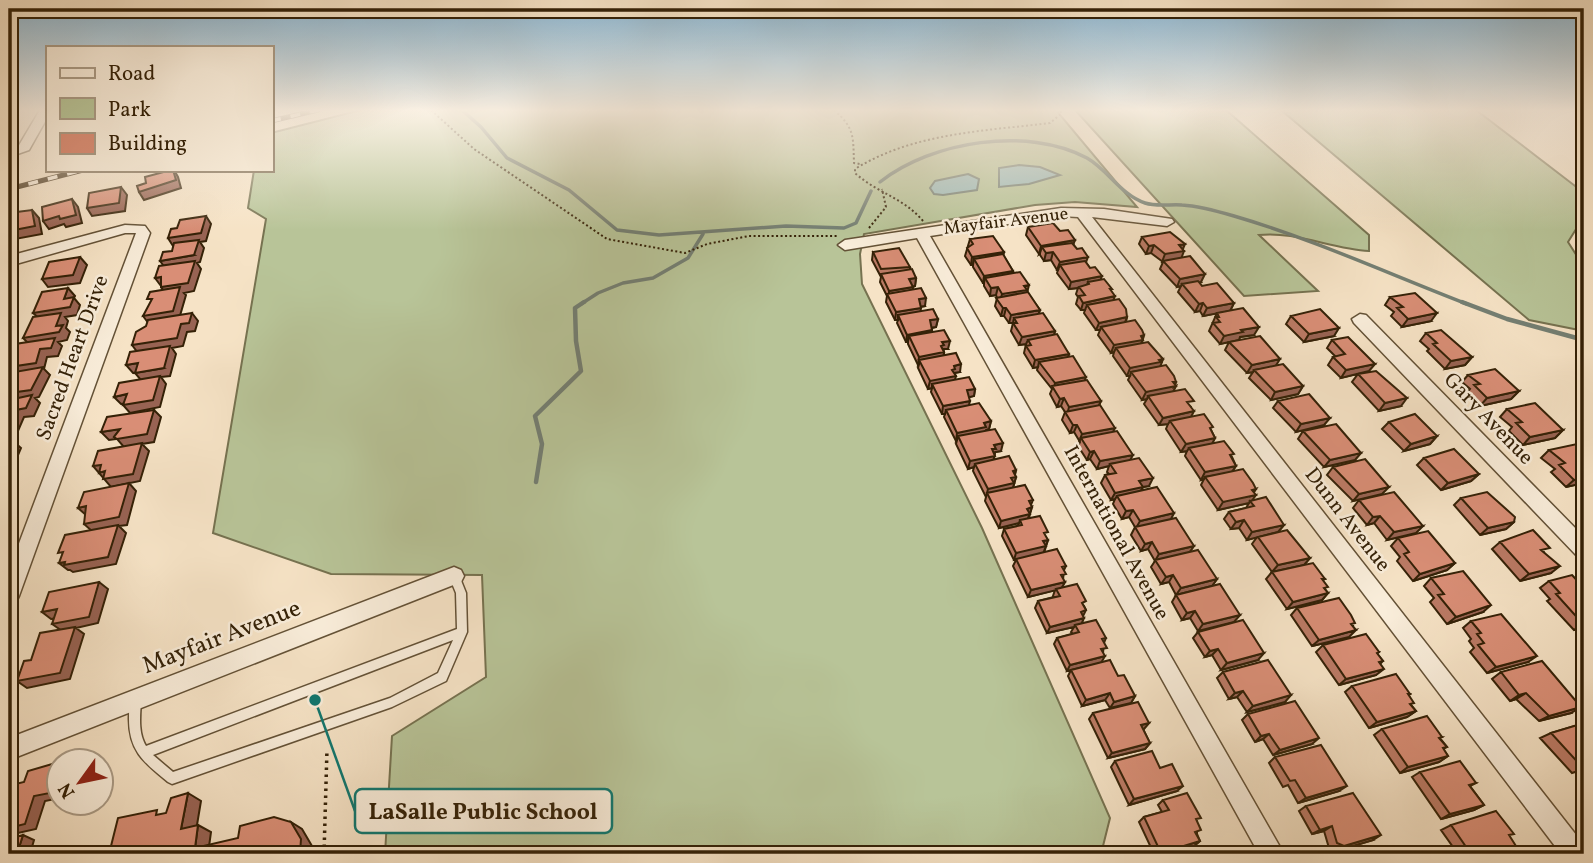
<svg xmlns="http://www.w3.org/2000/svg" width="1593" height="863" font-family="Vollkorn,serif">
  <rect width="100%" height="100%" fill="#f6e3c6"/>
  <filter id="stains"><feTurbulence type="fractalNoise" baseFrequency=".00286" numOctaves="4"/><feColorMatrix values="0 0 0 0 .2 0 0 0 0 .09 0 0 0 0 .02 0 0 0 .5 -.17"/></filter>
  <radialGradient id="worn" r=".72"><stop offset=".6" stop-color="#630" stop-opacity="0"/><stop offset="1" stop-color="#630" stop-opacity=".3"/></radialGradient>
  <path fill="#b8c498" stroke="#767250" stroke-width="2" d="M361 110H1056L1137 207 1075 202 1035 205 864 234 860 254 862 284 982 528 1110 818 1101 854H385L392 736 486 677 482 575 331 574 213 533 266 219 248 208 254 170H271V133Z
    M1075 110H1226L1369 235V251C1332 249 1295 231 1259 235L1318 291 1244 296Z
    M1281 110H1476L1579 189 1583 218 1568 242 1584 267V331L1529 320Z"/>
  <path fill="#9ebdbb" stroke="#747f73" stroke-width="2" d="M1019 165 1040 167 1060 175 1029 184 999 187V168Z
    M968 174 979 179 977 190 943 195 934 194 930 188 935 181Z"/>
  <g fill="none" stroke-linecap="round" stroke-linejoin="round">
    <path stroke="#747f73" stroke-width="3.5" d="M462 110 481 127 507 158 569 190 617 230 659 235 786 226 844 228 856 223 871 191
      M880 182C932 141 1027 126 1087 158 1108 170 1121 195 1145 203 1157 207 1170 204 1182 205 1199 206 1217 211 1234 216 1313 239 1389 274 1467 304
      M581 304 598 293 623 283 653 278 688 258 703 234"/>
    <path stroke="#747f73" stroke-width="4.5" d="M1462 302 1507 319 1584 340
      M536 482 542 444 535 416 581 371 576 341 575 308 584 302"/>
    <g stroke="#645237" stroke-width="3">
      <path id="service" d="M454 572 458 573 466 593 467 632 446 681 392 707 172 784 168 782C145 763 129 752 129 719 129 712 129 704 131 697L135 696 139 697 141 701C140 716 138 733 146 746L457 629 456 593 449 576 450 573ZM453 640 438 673 390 698 173 772 153 755Z"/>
    </g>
    <g stroke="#645237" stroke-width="3">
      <path id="minor" d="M40 110H47V118L29 150 9 157V149L18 147Z
        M1061 208 1104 209 1172 219 1174 222 1167 226 1092 217 1584 845V854H1561L1078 217 1061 216 930 236 1284 854H1259L917 238 845 250 838 245 845 240Z
        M125 225 145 226 150 233 19 596 16 602 9 605V570L136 233H125L9 266V256Z
        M1360 314 1366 315 1584 537V558L1577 556 1354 323 1352 319Z
        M454 567 461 570 464 576 461 582 9 760V738Z"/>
    </g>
    <path stroke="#342107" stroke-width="2" stroke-dasharray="2 2.5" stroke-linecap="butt" d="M431 110 474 149 607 239 685 253 707 244 749 236H837
      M834 110C855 128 853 137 854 163L860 164
      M923 221C904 198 877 193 855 173V169C913 133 984 131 1050 123L1062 113 1059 110
      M869 228 886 207 882 189"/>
    <path stroke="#342107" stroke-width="3.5" stroke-dasharray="2.5 4.5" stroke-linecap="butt" d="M324 854 327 749"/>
    <use href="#service" fill="#f9edda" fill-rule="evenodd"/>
    <use href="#minor" fill="#f9edda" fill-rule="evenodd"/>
    <g stroke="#342107" stroke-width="5">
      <path id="rail" d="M271 121 318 110
        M9 189 83 170"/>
    </g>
    <use href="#rail" stroke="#f9edda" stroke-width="3.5" stroke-dasharray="10" stroke-linecap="butt"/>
  </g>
  <path fill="#bb7a65" stroke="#342107" stroke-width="2" d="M1028 227 1060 231 1075 240 1073 244 1090 268 1111 291 1114 300 1127 317 1126 322 1144 335 1142 343 1163 359 1160 366 1176 382 1175 385 1176 386 1173 391 1191 407V417L1211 430 1215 438 1212 443 1232 457 1236 466 1232 472 1256 489 1254 492 1252 501 1284 525 1278 532 1310 558 1304 565 1325 579 1323 580 1325 589 1328 593 1322 600 1287 609 1266 579 1272 572 1252 544 1257 537 1247 540 1239 528 1231 529 1224 519 1229 512 1246 508 1249 503 1218 510 1201 485 1204 479 1201 480 1185 456 1187 451 1181 452 1166 429 1168 424 1159 425 1144 404 1147 399 1142 400 1128 380 1130 376H1127L1113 356 1114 352 1111 353 1098 335 1100 330H1096L1084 313 1085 310H1081L1076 304 1078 297 1076 294 1078 288 1069 289 1057 273 1058 270H1057L1051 260 1044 261 1040 255V253L1039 254 1026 235Z
    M1142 237 1183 249 1181 258 1201 282H1199L1202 286 1234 303 1230 311 1254 335 1240 337 1239 340 1220 344 1209 331 1217 313 1203 316 1200 311 1195 312 1178 292 1181 286 1177 287 1160 269 1163 262 1151 253 1146 254 1139 244Z
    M970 239 1004 252 1003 255 1013 271V273L1040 310 1039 313 1055 331 1054 335 1069 354 1068 357 1101 401 1099 405 1113 431 1130 460 1149 486 1143 487 1141 491 1174 513 1170 519 1194 546 1190 551 1217 579 1212 586 1234 622 1198 631 1190 618 1182 620 1172 602 1176 595 1169 582 1161 584 1151 567 1155 561 1148 549 1141 551 1131 535 1135 527 1129 517 1122 519 1113 504 1115 499 1111 500 1101 483 1105 475 1109 474 1107 472 1109 466 1097 469 1090 459 1087 460 1078 446 1080 442 1074 432 1070 433 1062 420 1065 412 1061 406 1057 407 1050 394 1052 389 1037 370 1038 367 1033 368 1024 353 1026 344 1019 345 1011 331 1013 323H1009L1004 316H1001L995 306 997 298 996 295 990 296 984 286V283H983L973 267V265H971L965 256Z
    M873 252 910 267V270L916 278 915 286 912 287 913 290 925 306 920 307V311L938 319 936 327 932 328V332L948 349H943L944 352V355L960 372 954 373 955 380 975 389 974 396 969 397V405L991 421 989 429 985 431 1001 451 995 452 994 459 1016 470 1015 475 1016 477 1013 488 1033 500 1031 505 1032 507 1029 518 1048 540 1044 553 1066 566 1064 570 1063 580 1065 582 1062 587 1084 606 1086 610 1083 616 1082 623 1106 638 1104 643 1103 653 1101 663 1118 676 1135 696 1131 703 1110 708 1105 700 1082 706 1068 676 1071 670 1067 671 1054 644 1057 638 1073 634 1071 632 1074 627 1047 633 1035 608 1038 601 1054 597 1053 596 1055 590 1028 597 1013 566 1016 560H1014L1002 536 1004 529 1018 526 1019 523 999 528 985 501 986 497 973 471 974 467 968 469 956 444 957 440 956 441 944 417 945 414H942L931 392 932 388 928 389 918 368 919 364 918 365 908 344V342H906L897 323 898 320H895L886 302 887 296 880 282 881 277 872 260Z
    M1390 297 1431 321 1402 327 1391 316 1394 312 1385 305Z
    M1291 316 1334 336 1304 342 1286 324Z
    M1426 333 1472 357 1465 365 1445 369 1427 351 1429 349 1420 341Z
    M1332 340 1369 371 1341 378 1328 365 1333 357 1335 356 1327 348Z
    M1229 342 1276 365 1303 386 1298 394 1271 400 1249 378 1253 372 1247 373 1225 350Z
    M1358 374 1401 406 1379 411 1352 382Z
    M1468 375 1519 391 1511 399 1480 406 1467 393 1470 389 1462 382Z
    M1278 401 1324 425 1296 432 1273 408Z
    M1507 409 1563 430 1555 438 1523 445 1509 431 1512 427 1500 417Z
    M1389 422 1437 436 1430 444 1404 451 1382 429Z
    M1303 431 1355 460 1324 467 1298 439Z
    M1549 450H1584V483L1566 487 1551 472 1555 469 1541 458Z
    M1424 458 1479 474 1471 481 1441 490 1417 465Z
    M1333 467 1382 494 1353 501 1327 475Z
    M1461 498 1514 522 1506 529 1480 535 1454 505Z
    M1359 500 1416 533 1387 540 1374 523 1367 525 1353 508Z
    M1398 538 1455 563 1447 570 1413 581 1397 561 1400 557 1391 546Z
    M1500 542 1544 552 1551 573 1520 581 1492 549Z
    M1431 578 1483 612 1447 624 1430 602 1434 598 1424 586Z
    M1549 581 1584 588V627L1574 630 1547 601 1550 599 1540 588Z
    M1297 608 1353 626 1349 637 1312 646 1291 615Z
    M1471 621 1528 662 1487 673 1470 652 1474 648 1469 641 1471 639 1463 628Z
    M1198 632 1258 660 1221 670 1212 655 1205 657 1193 638Z
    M1323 645 1379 652 1377 654 1383 661 1380 664 1376 675 1339 685 1316 652Z
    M1223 672 1285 702 1247 712 1237 697 1229 699 1217 678Z
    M1501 672 1571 713 1539 721 1516 699 1510 701 1492 679Z
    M1352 686 1410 694 1409 695 1411 705 1416 711 1407 717 1369 728 1345 692Z
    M1093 713 1149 723 1143 729 1150 743 1145 749 1108 758 1089 719Z
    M1248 714 1312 744 1273 755 1263 739 1255 742 1242 720Z
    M1584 723V777H1583L1578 771 1572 773 1540 738 1551 733Z
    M1382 729 1442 737 1440 738 1447 747 1443 749 1448 756 1439 762 1400 773 1374 735Z
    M1275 757 1339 791 1298 803 1288 785 1283 787 1269 763Z
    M1115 761 1177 791 1129 805 1111 767Z
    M1420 772 1476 783 1470 786 1484 805 1474 810 1441 819 1412 777Z
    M1584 782V789L1580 784Z
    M1163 800 1197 821V834L1200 841 1194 846 1166 854H1154L1139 822 1144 817 1162 812 1158 805Z
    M1306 806 1373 840 1336 851 1329 848 1324 831 1312 834 1299 811Z
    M1451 825 1521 854H1458L1441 830Z"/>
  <path fill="#986353" stroke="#342107" stroke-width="2" d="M174 170 178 177 181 188 144 200 139 192Z
    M121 187 127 195 125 211 92 216 87 208Z
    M72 199 78 207 82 223 66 227 64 224 49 229 43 221Z
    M32 210 39 218 42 234 10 240 9 238V231Z
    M206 216 211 224 206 241 200 242 204 248 200 262 197 263 201 269 194 291 184 293 186 295 179 319 149 324 143 316 167 295 161 287 166 269 160 261 194 255 173 246 168 238Z
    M1075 240 1072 248 1042 247 1040 253 1039 254 1041 246Z
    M1185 244 1182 251H1184L1181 259 1162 262 1165 254 1179 245Z
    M1154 245 1151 253 1146 254 1149 246Z
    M1004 252 1002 260 974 259 973 265H971L972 257Z
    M1053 252 1051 260 1044 261 1046 253Z
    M80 257 87 265 80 283 48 287 42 279Z
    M1088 257 1085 265H1060L1058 270H1057L1060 262Z
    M1013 271 1011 279 985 278 984 283H983L984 276Z
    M1205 274 1201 282 1183 285 1182 284 1181 286 1177 287 1180 279Z
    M9 275 15 283 9 296Z
    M1102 276 1099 284H1089L1088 282 1086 287 1069 289 1071 282Z
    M161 277 167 285 161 286 155 278Z
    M916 278 915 286 908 287 909 279Z
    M1029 285 1027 293 1000 302 1002 294Z
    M913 287 912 295 889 297V291Z
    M998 287 996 295 990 296 991 288Z
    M68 288 75 296 74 298 80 305 77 315 65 317 68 321 66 328 70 332 67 340 58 342 62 346 58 356 47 357 44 369 50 375 39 397 35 398 40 403 34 416 24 417 18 431 9 433V367L31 346 23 338 41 320 33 313 64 299Z
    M1115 296 1112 304 1087 305 1085 310H1081L1083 303Z
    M926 298 925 306 918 307 919 299Z
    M1203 303 1200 311 1195 312 1199 304Z
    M1234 303 1230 311 1203 316 1207 308Z
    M921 308 920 316 898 315V320H895L896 312Z
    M1003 308H1006L1004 316H1001Z
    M1040 310 1037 318H1014L1013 323H1009L1011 315Z
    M192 313 198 321 195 331 187 332 183 346 172 348 176 354 170 376 161 377 166 384 160 407 130 413 123 405 141 380 135 373 164 368 138 353 132 345 181 324Z
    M1437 313 1431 321 1402 327 1408 319Z
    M1127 317 1124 325 1101 327 1100 330H1096L1099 323Z
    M938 319 936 327 929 328 930 320Z
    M1259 327 1254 335 1240 337 1239 340 1220 344 1224 336 1241 330Z
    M1339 328 1334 336 1304 342 1309 334Z
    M932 330 931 338 909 336 908 342H906L907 335Z
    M1055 331 1053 339 1028 340 1026 344 1019 345 1022 337Z
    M1144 335 1140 347 1116 348 1114 352 1111 353 1114 345Z
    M950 341 948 349H943L944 352 943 360H919V364L918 365 919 357 942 342Z
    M1069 354 1067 362H1039L1038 367 1033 368 1035 360Z
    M1472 357 1465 365 1445 369 1451 361Z
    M1163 359 1160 367 1131 372 1130 376H1127L1130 368Z
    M1280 359 1275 367 1254 370 1253 372 1247 373 1252 365Z
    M138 363 145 371 133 373 126 365Z
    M961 364 960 372 954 373 956 376 954 384H932V388L928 389 930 381 954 366Z
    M1375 364 1369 371 1341 378 1346 370Z
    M1086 377 1083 385 1054 388 1055 383Z
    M1173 382H1176L1174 387 1176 386 1172 394 1148 396 1147 399 1142 400 1146 392Z
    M1303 386 1298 394 1271 400 1275 392Z
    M975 389 974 396 966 398 967 390Z
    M1519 391 1511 399 1480 406 1487 398Z
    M127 394 134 402 121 404 114 397Z
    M1064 398 1061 406 1057 407 1060 399Z
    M1407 398 1401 406 1379 411 1385 403Z
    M970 401 968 409 946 410 945 414H942L943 406Z
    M1101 401 1097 409 1067 415 1069 407Z
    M154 410 161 417 154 442 142 444 149 451 140 481 111 487 93 466 124 447 117 439Z
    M1194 411 1190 419 1170 421 1168 424 1159 425 1163 418Z
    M1330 418 1324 425 1296 432 1301 424Z
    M991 421 989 429 986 430 984 435 958 436 957 440 956 441 957 433 984 423Z
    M1073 425H1077L1074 432 1070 433Z
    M1115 428 1111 436 1081 438 1079 442 1082 434Z
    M120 429 114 437 116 439 109 440 101 432Z
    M1563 430 1555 438 1523 445 1530 437Z
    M9 435 14 439 13 441 21 448 15 462 9 463 14 467 9 479Z
    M1437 436 1430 444 1404 451 1411 444Z
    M1215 438 1211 446 1189 448 1187 451 1181 452 1186 444Z
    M1003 443 1001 451 995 452 993 463 975 464 974 467 968 469 970 461 994 445Z
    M1094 451 1090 459 1087 460 1090 452Z
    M1361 453 1355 460 1324 467 1330 460Z
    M1133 455 1129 462 1110 464 1109 466 1097 469 1100 461Z
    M1236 466 1231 473 1205 477 1204 479 1201 480 1205 472Z
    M1016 470 1014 477H1016L1012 491 987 493 986 497 988 489 1013 471Z
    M1479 474 1471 481 1441 490 1448 483Z
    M1153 478 1149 486 1143 487 1139 494 1117 496 1115 499 1111 500 1115 493 1139 481Z
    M1584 478V483L1566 487 1574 480Z
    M129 483 136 491 127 525 119 526 126 533 116 564 73 572 70 570H68L59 563 65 562 92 531 84 524Z
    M1389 487 1382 494 1353 501 1359 494Z
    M1256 489 1251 496 1256 495 1251 502 1250 501 1249 503 1218 510 1223 502Z
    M86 506V515L78 508Z
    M1032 507 1027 521 1020 520 1019 523 999 528 1001 521Z
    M1133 510 1129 517 1122 519 1126 511Z
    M1174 513 1170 521 1136 528 1140 521Z
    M1380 516 1374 523 1367 525 1373 517Z
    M1244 520 1239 528 1231 529 1236 522Z
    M1514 522 1506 529 1480 535 1488 528Z
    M1284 525 1278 532 1247 540 1252 532Z
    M1423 526 1416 533 1387 540 1394 532Z
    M1048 540 1043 554 1014 560 1016 553 1043 541Z
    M1152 542 1148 549 1141 551 1145 544Z
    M1194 546 1189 553 1155 561 1159 554Z
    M1310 558 1304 565 1272 572 1278 565Z
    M1455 563 1447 570 1413 581 1420 574Z
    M1560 566 1551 573 1520 581 1529 574Z
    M1173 575 1169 582 1161 584 1166 577Z
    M1217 579 1212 586 1176 595 1181 588Z
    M99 582 108 589 98 623 76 628 84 634 70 679 27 688 17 681 62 631 52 624Z
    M1065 582 1061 589 1028 597 1031 590Z
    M1328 593 1322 600 1287 609 1293 602Z
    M1491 605 1483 612 1447 624 1456 617Z
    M57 609 67 616 51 619 42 612Z
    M1195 611 1190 618 1182 620 1187 613Z
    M1240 615 1234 622 1198 631 1203 624Z
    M1084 618 1081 625H1075L1074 627 1047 633 1050 627Z
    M1584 623V627L1574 630 1583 624Z
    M1356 630 1349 637 1312 646 1319 640Z
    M1218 649 1212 655 1205 657 1210 651Z
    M1264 653 1258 660 1221 670 1227 663Z
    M1105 656 1101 663 1067 671 1070 665Z
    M1537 656 1528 662 1487 673 1496 667Z
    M1384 669 1376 675 1339 685 1346 679Z
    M1243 691 1237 697 1229 699 1235 693Z
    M1110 693 1105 700 1082 706 1086 700Z
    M1526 693 1516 699 1510 701 1519 695Z
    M1291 695 1285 702 1247 712 1253 706Z
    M1135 696 1131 703 1110 708 1114 702Z
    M1581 707 1571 713 1539 721 1549 716Z
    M1416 711 1407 717 1369 728 1377 722Z
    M1149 723 1144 729 1136 731 1141 725Z
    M1269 734 1263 739 1255 742 1261 736Z
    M1319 738 1312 744 1273 755 1280 750Z
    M1150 743 1145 749 1108 758 1112 753Z
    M1448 756 1439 762 1400 773 1408 767Z
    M59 762 60 798 45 801 36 829 9 835V828Z
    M1183 786 1177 791 1129 805 1134 799Z
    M1347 786 1339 791 1298 803 1306 798Z
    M188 793 201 801 195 837 181 829Z
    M1484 805 1474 810 1441 819 1450 814Z
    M291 822 302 829 312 846V854H300Z
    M198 825 211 832 208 854 195 848Z
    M1332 826 1324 831 1312 834 1320 830Z
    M23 835 34 840 30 854H17Z
    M1381 835 1373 840 1336 851 1344 846Z
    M1200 841 1194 846 1166 854H1159L1161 853Z"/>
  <path fill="#d98e76" stroke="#342107" stroke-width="2" d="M171 170H173L176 180 139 192 137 186 146 183 145 177Z
    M121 187 119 203 87 208 89 193Z
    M72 199 76 215 60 219 59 216 43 221 42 207Z
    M32 210 35 226 9 231V213Z
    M206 216 201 233 168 238 171 229 177 228 180 220Z
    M1053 223 1060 231 1068 230 1075 240 1041 246 1028 227Z
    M1170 232 1185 244 1179 245 1184 251 1165 254 1154 245 1149 246 1142 237Z
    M993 236 1004 252 972 257 967 248 973 244 970 239Z
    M199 240 194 255 160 261 163 252 172 251 174 243Z
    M1072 243 1077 249 1082 248 1088 257 1060 262 1053 252 1046 253 1042 247Z
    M899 248 910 267 881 269 873 252Z
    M1003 254 1013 271 984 276 974 259Z
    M1190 256 1205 274 1180 279 1163 261Z
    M80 257 73 275 42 279 49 262Z
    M195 261 188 283 161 287V277L155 278 159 266Z
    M1085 261 1090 268 1095 267 1102 276 1071 282 1060 265Z
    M912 269 916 278 909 279 913 287 889 291 881 274Z
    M1020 272 1029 285 1024 286 1027 290 1002 294 998 287 991 288 985 278Z
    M1104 279 1112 289H1110L1115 296 1083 303 1079 296 1085 295 1079 287 1089 284 1088 282Z
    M1198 281 1202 286 1217 283 1234 303 1207 308 1203 303 1199 304 1182 284Z
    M180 287 173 311 143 316 152 299H147L150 292Z
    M68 288 64 299 74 297 70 307 33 313 42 292Z
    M921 288 926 298 919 299 921 308 896 312 887 294Z
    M1028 292 1040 310 1011 315 1006 308H1003L996 298Z
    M1415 293 1437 313 1408 319 1397 308 1403 307 1390 297Z
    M1119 299 1126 309 1127 317 1099 323 1087 305Z
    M1243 308 1259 327 1241 330 1243 332 1224 336 1213 323 1220 322 1216 317H1219L1217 313Z
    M933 309 938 319 930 320 932 330 907 335 898 315Z
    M1320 309 1339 328 1309 334 1291 316Z
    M61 313 56 326 63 325 59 332 23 338 33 317Z
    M192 313 189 323 181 324 177 338 132 345 136 332 146 326 148 320Z
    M1043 313 1055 331 1022 337 1013 323H1017L1014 318Z
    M1135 320 1142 330 1144 335 1141 336 1143 340 1114 345 1101 327Z
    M944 330 950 341 942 342 944 345 941 346 944 352 919 357 909 336Z
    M1441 330 1472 357 1451 361 1433 344 1437 343 1426 333Z
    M1057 334 1069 354 1035 360 1026 346 1031 345 1028 340Z
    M1260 336 1280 359 1252 365 1229 342Z
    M1348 337 1375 364 1346 370 1333 357 1345 354 1332 340Z
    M55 338 51 348 40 349 36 363 9 367V356L15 344Z
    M1148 342 1163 359 1159 360 1161 362 1130 368 1116 348Z
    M170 346 164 368 135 373 138 363 126 365 130 352Z
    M956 353 961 364 954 366 955 369 952 370 956 376 930 381 919 360Z
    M1073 356 1086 377 1055 383 1039 362Z
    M1283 364 1303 386 1275 392 1254 370Z
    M1166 365 1174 376 1176 382H1173L1176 386 1146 392 1131 372Z
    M43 367 31 390 9 393V373Z
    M1495 369 1519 391 1487 398 1474 385 1480 384 1468 375Z
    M1376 371 1407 398 1385 403 1358 374Z
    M160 376 153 400 123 405 127 394 114 397 119 383Z
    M969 377 975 389 967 390 970 401 943 406 932 384Z
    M1087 380 1101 401 1069 407 1064 398 1060 399 1052 386Z
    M1185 389 1194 401 1187 402 1194 411 1163 418 1148 396Z
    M1309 394 1330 418 1301 424 1278 401Z
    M32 395 26 408 16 410 9 424V400Z
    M979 403 991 421 984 423 986 427 957 433 946 410Z
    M1535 403 1563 430 1530 437 1516 423 1522 422 1507 409Z
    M1100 405 1115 428 1082 434 1077 425H1073L1065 412Z
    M154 410 147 434 117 439 114 437 120 429 101 432 107 417Z
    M1204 414 1213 427 1210 428 1215 438 1186 444 1170 421Z
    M1415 414 1437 436 1411 444 1389 422Z
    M1336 424 1361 453 1330 460 1303 431Z
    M995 429 1003 443 994 445 996 449H992L995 456 970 461 958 436Z
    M1117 431 1133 455 1100 461 1094 451 1090 452 1081 438Z
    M1224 441 1234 454 1230 455 1236 466 1205 472 1189 448Z
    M142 443 133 474 103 479 105 471 99 473 101 465 93 466 98 451Z
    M1577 444 1584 450V478L1574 480 1559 465 1565 463 1549 450Z
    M1454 449 1479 474 1448 483 1424 458Z
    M1009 456 1016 470 1013 471 1016 477 1011 478 1014 483 988 489 975 464Z
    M1139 458 1153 478 1139 481 1143 487 1115 493 1105 475 1116 473 1110 464Z
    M1365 459 1389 487 1359 494 1333 467Z
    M1243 469 1253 483 1256 489 1252 490 1256 495 1223 502 1205 477Z
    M129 483 119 517 84 524 86 506 78 508 84 492Z
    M1025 485 1033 500 1029 501 1032 507 1027 509 1030 514 1001 521 987 493Z
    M1157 487 1174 513 1140 521 1133 510 1126 511 1117 496Z
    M1394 492 1423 526 1394 532 1380 516 1373 517 1359 500Z
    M1487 492 1515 517 1514 522 1488 528 1461 498Z
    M1266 497 1284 525 1252 532 1244 520 1236 522 1229 512 1254 506 1250 501Z
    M1040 516 1048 532 1044 533 1048 540 1043 541 1046 546 1016 553 1004 529 1022 525 1020 520Z
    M1176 518 1194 546 1159 554 1152 542 1145 544 1135 527Z
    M118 525 108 557 64 565 65 562 59 563 63 552 58 553 65 535Z
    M1287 530 1310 558 1278 565 1258 537Z
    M1533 530 1550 548 1541 550 1560 566 1529 574 1500 542Z
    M1428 531 1455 563 1420 574 1404 554 1409 552 1398 538Z
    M1057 549 1066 566 1062 567 1066 574 1061 575 1065 582 1031 590 1016 559Z
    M1198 550 1217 579 1181 588 1173 575 1166 577 1155 560Z
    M1313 563 1325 579H1322L1328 587 1324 588 1328 593 1293 602 1272 572Z
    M1463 571 1491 605 1456 617 1438 595 1444 594 1431 578Z
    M1572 575 1584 588 1583 624 1556 594 1560 593 1549 581Z
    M99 582 89 617 52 624 57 609 42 612 49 592Z
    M1077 584 1086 601 1082 603 1086 610 1081 612 1084 618 1050 627 1038 601 1060 596 1056 589Z
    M1220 584 1240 615 1203 624 1195 611 1187 613 1176 595Z
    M1339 598 1351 615 1355 623 1351 624 1356 630 1319 640 1297 608Z
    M1501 614 1537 656 1496 667 1478 645 1484 643 1477 634 1481 633 1471 621Z
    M1096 620 1106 638 1102 639 1107 648 1101 649 1105 656 1070 665 1057 638 1079 632 1075 625Z
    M1243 620 1264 653 1227 663 1218 649 1210 651 1198 632Z
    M75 627 60 673 17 681 24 661 31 660 40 633Z
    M1366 634 1379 652 1377 653 1383 661 1379 662 1384 669 1346 679 1323 645Z
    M1110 660 1118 676 1124 675 1135 696 1114 702 1110 693 1086 700 1071 670Z
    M1268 660 1291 695 1253 706 1243 691 1235 693 1223 672Z
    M1542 661 1581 707 1549 716 1526 693 1519 695 1501 672Z
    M1396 674 1410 694H1408L1414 703 1410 704 1416 711 1377 722 1352 686Z
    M1295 701 1319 738 1280 750 1269 734 1261 736 1248 714Z
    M1138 702 1149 723 1141 725 1150 743 1112 753 1093 713Z
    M1427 716 1442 737 1439 738 1447 747 1443 748 1448 756 1408 767 1382 729Z
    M1584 723V767L1583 768 1551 733Z
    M1321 745 1347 786 1306 798 1295 780 1290 781 1275 757Z
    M1152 751 1160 768 1172 764 1183 786 1134 799 1115 761Z
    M1460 761 1476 783 1469 785 1484 805 1450 814 1420 772Z
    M59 762 50 793 34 796 25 824 9 828V782L12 785 24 782 28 771Z
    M188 793 181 829 198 825 195 848 238 838 240 826 274 817 291 822 301 839 300 854H109L118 818 157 810 156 815 166 813 171 798Z
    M1187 793 1201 818 1196 819 1201 830 1195 832 1200 841 1161 853 1144 817 1169 810 1163 800Z
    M1353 793 1381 835 1344 846 1337 843 1332 826 1320 830 1306 806Z
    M1496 811 1514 834 1509 835 1521 854H1471L1451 825Z
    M23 835 17 854H9V839Z
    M1217 847 1220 854H1178Z
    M1383 850 1385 854H1369Z"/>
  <linearGradient id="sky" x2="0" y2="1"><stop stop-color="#8ab8d6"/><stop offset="0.48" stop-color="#fbf2e5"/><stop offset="1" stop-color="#fbf2e5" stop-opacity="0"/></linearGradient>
  <rect width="1593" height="230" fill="url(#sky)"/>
  <g text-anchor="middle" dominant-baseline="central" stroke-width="5" stroke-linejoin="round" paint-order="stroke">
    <g font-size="18" fill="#342107" stroke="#f9edda">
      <text transform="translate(1006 222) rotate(-7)">Mayfair Avenue</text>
    </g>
    <g font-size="21" fill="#342107" stroke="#f9edda">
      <text transform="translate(73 358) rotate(-70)">Sacred Heart Drive</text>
      <text transform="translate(1488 419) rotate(46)">Gary Avenue</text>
      <text transform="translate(1347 520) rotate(52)">Dunn Avenue</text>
      <text transform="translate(1116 533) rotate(61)">International Avenue</text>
    </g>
    <g font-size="24" fill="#342107" stroke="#f9edda">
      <text transform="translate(222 638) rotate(-21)">Mayfair Avenue</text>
    </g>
  </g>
  <path fill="none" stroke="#0f766e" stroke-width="2.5" d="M315 700L355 811"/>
  <circle fill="#0f766e" stroke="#f9edda" stroke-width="2.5" cx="315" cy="700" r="7"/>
  <rect fill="#f9edda" stroke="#0f766e" stroke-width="2.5" x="355" y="789" width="257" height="44" rx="7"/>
  <g font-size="23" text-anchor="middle" font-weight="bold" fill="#342107">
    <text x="483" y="819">LaSalle Public School</text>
  </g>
  <rect width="1593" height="863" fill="none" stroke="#f6e3c6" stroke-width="35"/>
  <rect x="10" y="10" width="1572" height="842" fill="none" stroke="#342107" stroke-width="3.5"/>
  <rect x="18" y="18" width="1558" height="828" fill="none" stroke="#342107" stroke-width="2"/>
  <rect x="46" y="46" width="228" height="126" fill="#f9edda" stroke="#aa9b86" stroke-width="2"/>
  <rect x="60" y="68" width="35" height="10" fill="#f9edda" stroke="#aa9b86" stroke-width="2"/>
  <text x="108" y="80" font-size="21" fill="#342107">Road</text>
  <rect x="60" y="98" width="35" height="21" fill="#b8c498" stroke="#aa9b86" stroke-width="2"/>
  <text x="108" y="116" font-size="21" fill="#342107">Park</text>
  <rect x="60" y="133" width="35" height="21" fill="#d98e76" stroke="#aa9b86" stroke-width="2"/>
  <text x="108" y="150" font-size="21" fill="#342107">Building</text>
  <g transform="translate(80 782) rotate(237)"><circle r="33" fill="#f9edda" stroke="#aa9b86" stroke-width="2"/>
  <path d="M0-5L12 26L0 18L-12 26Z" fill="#8f2418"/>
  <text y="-10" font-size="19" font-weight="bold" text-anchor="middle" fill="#342107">N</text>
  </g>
  <rect width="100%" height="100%" filter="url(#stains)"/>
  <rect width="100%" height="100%" fill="url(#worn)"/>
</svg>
